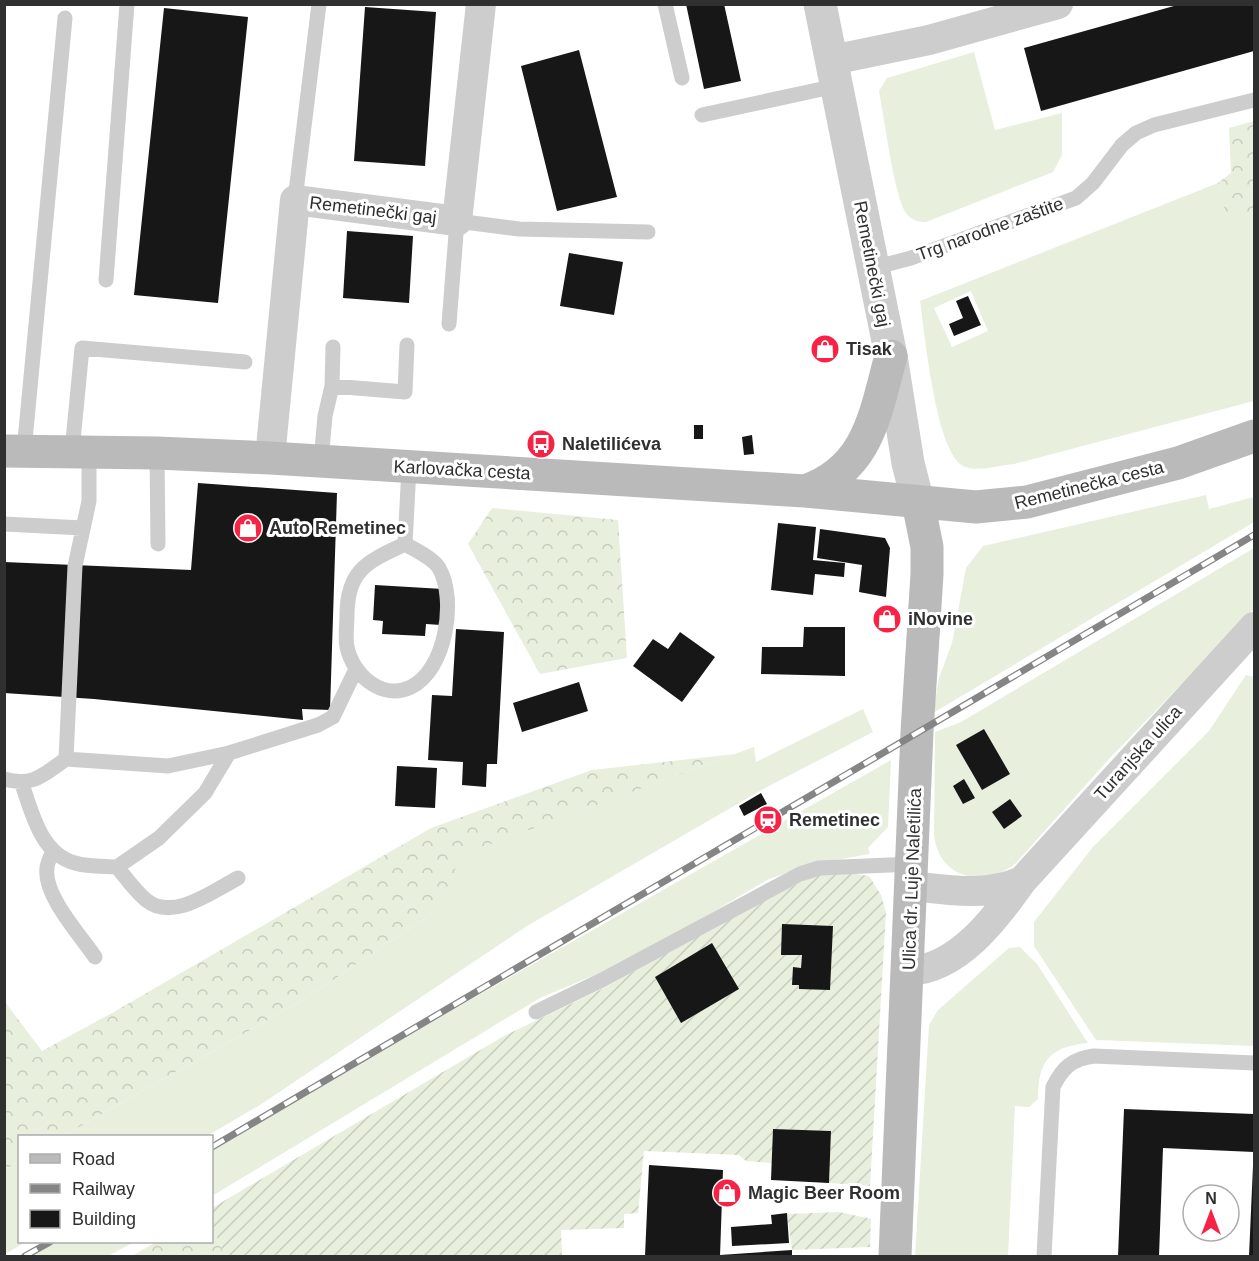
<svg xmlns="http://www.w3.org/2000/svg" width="1259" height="1261" font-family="Helvetica,sans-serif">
  <defs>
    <pattern id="forest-crowns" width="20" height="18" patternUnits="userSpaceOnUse" patternTransform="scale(1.5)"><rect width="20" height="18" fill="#e8efdd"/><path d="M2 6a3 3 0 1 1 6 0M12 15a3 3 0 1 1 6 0" fill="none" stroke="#c7cdbe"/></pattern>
    <pattern id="garden-furrows" width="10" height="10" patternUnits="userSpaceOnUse" patternTransform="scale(1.5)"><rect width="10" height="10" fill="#e8efdd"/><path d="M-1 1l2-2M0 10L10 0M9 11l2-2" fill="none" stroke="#c7cdbe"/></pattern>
  </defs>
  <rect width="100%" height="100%" fill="#fff"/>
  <path fill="#e8efdd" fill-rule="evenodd" d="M974 52 995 130 1062 113V155L1053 172 926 222C918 222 911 220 906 213 894 195 884 116 879 91L887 78Z
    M1218 183 1227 218 1254 213V401L1014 464C1000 465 975 473 963 466 935 450 925 333 920 301ZM971 291 988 331 952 347 934 308Z
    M1206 495 1209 509 1254 497V522L933 713 939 678 952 643 966 568 983 546Z
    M1254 548V609L1109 759 1015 864C983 888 939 879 934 835L935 732 961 722Z
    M1246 675 1254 677V1046L1096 1040 1034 946V922L1093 847 1209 731Z
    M863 709 873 732 765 788 527 926 260 1105 207 1136H63L303 1000 439 909 460 855 754 747 756 762Z
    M891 760 888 827 868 848 870 854 808 865 767 880 635 958 540 998 212 1196V1147Z
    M1020 947 1037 964 1088 1043C1049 1047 1038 1061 1038 1099L1029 1107 1015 1106 1008 1256H915L929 1025 938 1010 1009 948Z
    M19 1161 20 1242H26L5 1254 4 1170Z
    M50 1242H134L108 1256H25Z"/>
  <path fill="url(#forest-crowns)" d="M1254 121V213L1227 219 1218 183 1231 173 1229 128Z
    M492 508 618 520 627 658 540 674 468 544Z
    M735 754 461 855 439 909 303 1000 63 1136H20L19 1161 5 1170V1002L42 1051 112 1013 431 828 592 770Z
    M212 1226 225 1256H132L156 1242H212Z"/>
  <path fill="url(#garden-furrows)" d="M850 873 869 876 881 895 886 912 870 1186 829 1183 831 1131 774 1129 772 1163 746 1161 739 1155 644 1151 638 1213 624 1214V1228L561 1230 562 1256H225L212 1226V1208L504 1036 604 988 762 900 819 874Z
    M839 1212 871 1219 870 1247 792 1250 787 1214Z"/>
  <path fill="#171717" d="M686 4H724L741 81 704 89Z
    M1181 4H1254V51L1041 111 1024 48Z
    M365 7 436 12 425 166 354 161Z
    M164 8 248 17 218 303 134 295Z
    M579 50 617 197 557 211 521 66Z
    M347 231 413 236 409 303 343 298Z
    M569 253 623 262 614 315 560 306Z
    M968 296 981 325 954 336 949 324 963 318 956 301Z
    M817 342 835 343 834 357 815 356Z
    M694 425H703V439H694Z
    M752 435 754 454 744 455 742 437Z
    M198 483 337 493 330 710 302 709 303 720 94 699 4 693V562L191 570Z
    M778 523 816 527 813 560 845 563 844 577 815 574 813 595 771 590Z
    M820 529 885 538 890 548 886 597 859 592 862 565 817 558Z
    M375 585 443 589 441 625 426 624 425 636 382 634 383 621 373 620Z
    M881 608 894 609 892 631 880 630Z
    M804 627H845V676L761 674 762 647H803Z
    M456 629 504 632 497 764H487L486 787 462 785 463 762 428 760 432 695 452 696Z
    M680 632 715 657 682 702 633 666 653 639 668 649Z
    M579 682 588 711 522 732 513 703Z
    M984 729 1010 774 982 790 956 745Z
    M397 766 437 768 435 808 395 806Z
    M964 779 975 798 963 804 953 786Z
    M761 793 767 804 744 816 739 806Z
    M1010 799 1022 816 1004 829 992 812Z
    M782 924 833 926 830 990 799 989V985H792L793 967 801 968 802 955H781Z
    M712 943 739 989 681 1023 655 977Z
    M1124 1109 1254 1114V1152L1163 1148 1159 1256H1118Z
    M773 1129 831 1131 829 1183 771 1180Z
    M649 1165 723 1170 720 1256H645Z
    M1253 1166 1254 1256H1249Z
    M787 1213 789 1243 732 1246 731 1227 772 1224 771 1215Z
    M792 1250V1256H721L720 1255Z"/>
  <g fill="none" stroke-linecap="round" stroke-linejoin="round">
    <path stroke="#cdcdcd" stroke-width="15" d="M665 4 682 78
      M702 115 836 86
      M295 200 319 4
      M873 268 911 258 1076 198 1093 183 1122 145 1136 133 1154 125 1254 100
      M106 280 127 4
      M449 324 457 221 519 229 648 232
      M332 386 333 347
      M24 451 65 18
      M72 451 82 348 245 362
      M157 453 158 544
      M321 461 325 416 332 386 405 392 407 345
      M4 524 83 528
      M405 544C415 550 433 558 439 568 457 599 446 670 411 687 382 701 353 675 347 647 345 637 347 625 347 615 347 569 369 561 405 544Z
      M405 544 409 468
      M66 759 168 766 229 753 318 725 333 717 356 669
      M4 779C33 787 43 775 66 759L75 566 89 501V451
      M22 784C32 813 41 854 75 863 88 867 104 866 117 867 126 878 135 891 146 900 173 922 213 891 238 878
      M53 851C51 856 47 863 47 868 43 895 81 936 95 957
      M117 867 159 838 205 793 229 753
      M536 1012 604 979 800 874 819 868 913 864
      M1044 1256 1053 1087C1063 1067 1072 1059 1094 1056L1254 1063"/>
    <path stroke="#cdcdcd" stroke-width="30" d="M832 60 929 40 1058 4
      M270 458 295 200 457 221 481 4
      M912 886C950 890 986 897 1022 881
      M909 971C958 969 996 918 1022 881L1254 627"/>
    <path stroke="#cdcdcd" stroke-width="33" d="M820 4 891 356 908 463 918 502"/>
    <path stroke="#bababa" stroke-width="33" d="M4 451 157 453 270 458 805 491 976 507 1027 502 1178 463 1254 436
      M805 491C869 469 875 414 891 356
      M895 1256 917 732 927 574V547L918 502"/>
    <g stroke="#858585" stroke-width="7">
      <path id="rail" d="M212 1147 1254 535
        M25 1256 50 1242"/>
    </g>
    <use href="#rail" stroke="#fff" stroke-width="4.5" stroke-dasharray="14" stroke-linecap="butt"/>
  </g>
  <defs>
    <g id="shop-disc" transform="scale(1.5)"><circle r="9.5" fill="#f72347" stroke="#fff"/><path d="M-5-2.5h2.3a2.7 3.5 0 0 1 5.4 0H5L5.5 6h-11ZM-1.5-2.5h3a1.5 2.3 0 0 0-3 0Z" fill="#fff"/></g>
    <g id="bus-disc" transform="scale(1.5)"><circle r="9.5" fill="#f72347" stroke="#fff"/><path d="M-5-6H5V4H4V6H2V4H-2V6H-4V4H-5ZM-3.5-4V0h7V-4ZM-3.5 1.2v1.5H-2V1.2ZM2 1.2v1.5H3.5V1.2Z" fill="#fff"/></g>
    <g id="station-disc" transform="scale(1.5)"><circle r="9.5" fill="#f72347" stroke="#fff"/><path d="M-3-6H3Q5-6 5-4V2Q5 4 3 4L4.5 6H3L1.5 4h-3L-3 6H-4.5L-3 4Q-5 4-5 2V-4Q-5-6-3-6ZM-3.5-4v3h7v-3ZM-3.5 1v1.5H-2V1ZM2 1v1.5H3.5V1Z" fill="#fff"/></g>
  </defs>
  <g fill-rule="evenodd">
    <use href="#shop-disc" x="825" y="349"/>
    <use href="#bus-disc" x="541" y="444"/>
    <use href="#shop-disc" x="248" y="528"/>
    <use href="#shop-disc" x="887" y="619"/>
    <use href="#station-disc" x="768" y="820"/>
    <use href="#shop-disc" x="727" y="1193"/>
  </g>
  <g text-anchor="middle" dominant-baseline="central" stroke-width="6" stroke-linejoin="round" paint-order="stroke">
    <g font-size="18" fill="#303030" stroke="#fff">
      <text transform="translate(373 210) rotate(7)">Remetinečki gaj</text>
      <text transform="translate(990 229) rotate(-20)">Trg narodne zaštite</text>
      <text transform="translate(872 264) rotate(79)">Remetinečki gaj</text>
      <text transform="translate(462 470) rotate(3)">Karlovačka cesta</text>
      <text transform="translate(1089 485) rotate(-14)">Remetinečka cesta</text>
      <text transform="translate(1138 753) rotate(-48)">Turanjska ulica</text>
      <text transform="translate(912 879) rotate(-88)">Ulica dr. Luje Naletilića</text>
    </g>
    <g font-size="18" font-weight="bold" fill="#303030" stroke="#fff" text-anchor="start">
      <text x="846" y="349">Tisak</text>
      <text x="562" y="444">Naletilićeva</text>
      <text x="269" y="528">Auto Remetinec</text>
      <text x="908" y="619">iNovine</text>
      <text x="789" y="820">Remetinec</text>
      <text x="748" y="1193">Magic Beer Room</text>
    </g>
  </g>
  <rect width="1259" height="1261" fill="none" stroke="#303030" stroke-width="12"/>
  <rect x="18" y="1135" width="195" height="108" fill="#ffffff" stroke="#acacac" stroke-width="1.5"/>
  <rect x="30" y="1154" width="30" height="9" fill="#bababa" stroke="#acacac" stroke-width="1.5"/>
  <text x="72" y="1165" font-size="18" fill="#303030">Road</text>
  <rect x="30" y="1184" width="30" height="9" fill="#858585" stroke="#acacac" stroke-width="1.5"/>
  <text x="72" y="1195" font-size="18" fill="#303030">Railway</text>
  <rect x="30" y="1210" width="30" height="18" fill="#171717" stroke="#acacac" stroke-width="1.5"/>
  <text x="72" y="1225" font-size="18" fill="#303030">Building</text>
  <g transform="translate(1211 1213)"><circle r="28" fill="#ffffff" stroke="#acacac" stroke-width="1.5"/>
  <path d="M0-4.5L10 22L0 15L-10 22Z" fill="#f72347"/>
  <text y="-9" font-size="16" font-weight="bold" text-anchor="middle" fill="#303030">N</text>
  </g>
</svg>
